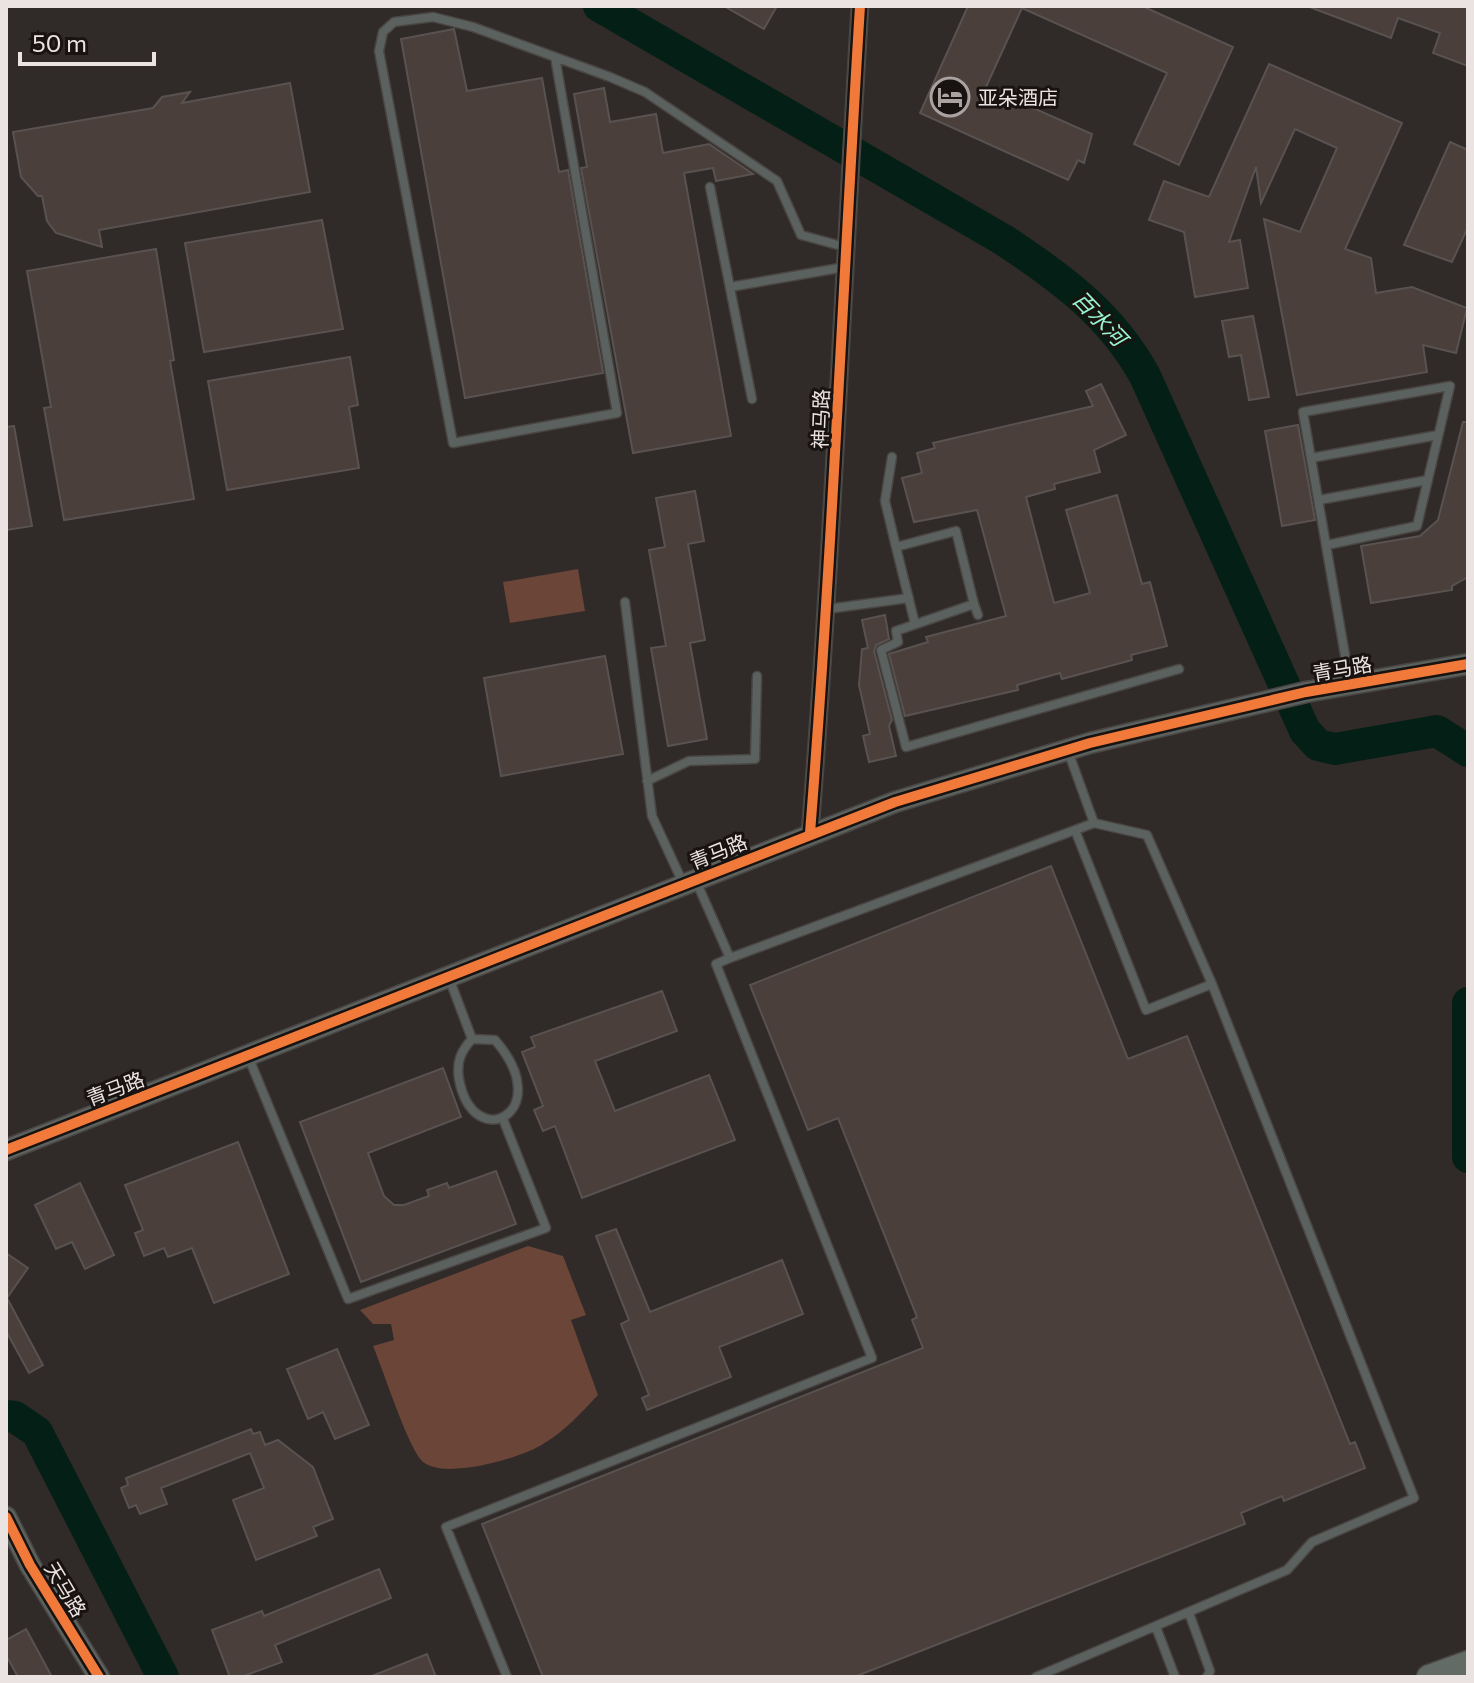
<svg xmlns="http://www.w3.org/2000/svg" width="1474" height="1683" font-family="Commissioner,'Noto Sans SC',sans-serif">
  <rect width="100%" height="100%" fill="#302a28"/>
  <path fill="#6a4538" d="M578 569 585 611 510 623 503 582Z
    M528 1246 563 1256 586 1315 571 1320 598 1395C581 1413 565 1431 543 1444 522 1458 440 1482 421 1460 406 1442 384 1372 373 1346L394 1340 391 1324H373L360 1310Z"/>
  <g fill="none" stroke-linecap="round" stroke-linejoin="round">
    <path stroke="#042016" stroke-width="32" d="M599 6 1002 239C1060 277 1111 314 1145 376L1305 731 1318 745 1335 749 1437 731 1468 751
      M1468 1003V1157
      M6 1416 15 1417 37 1432 163 1677"/>
  </g>
  <path fill="#4a3f3a" stroke="#585251" stroke-width="2" d="M724 6H777L764 29Z
    M968 6H1142L1233 47 1179 165 1134 144 1167 73 1022 8 986 87 1092 134 1084 163 1078 160 1068 180 920 113Z
    M1307 6H1468V66L1433 53 1440 33 1398 18 1391 38Z
    M454 29 467 91 542 78 559 172 568 170 603 373 465 398 401 39Z
    M1269 64 1402 123 1345 249 1371 258 1376 293 1412 287 1467 308 1456 353 1423 345 1427 372 1297 395 1264 219 1300 232 1337 148 1295 129 1261 203 1256 167 1229 242 1240 240 1248 288 1195 297 1184 232 1149 220 1164 181 1209 197Z
    M290 83 310 192 99 230 102 247 56 233 47 221 42 196H38L21 177 13 132 153 108 162 97 190 92 182 103Z
    M604 88 610 122 656 114 663 153 709 144 753 174 716 181 713 168 684 173 731 436 633 453 581 168 587 167 574 94Z
    M1450 142 1468 150V227L1452 262 1404 245Z
    M322 220 343 329 204 352 185 243Z
    M156 249 174 360 170 361 194 499 64 520 44 408 51 407 27 271Z
    M1253 316 1269 397 1249 400 1241 355 1229 357 1222 321Z
    M350 357 358 405 349 407 359 468 227 490 208 381Z
    M1101 384 1126 435 1094 450 1100 472 1054 484 1055 489 1026 497 1054 603 1090 593 1066 510 1117 495 1142 584 1150 582 1167 646 1131 655 1132 660 1062 679 1060 673 1017 685 1018 690 905 716 889 654 928 642 926 637 1006 616 977 510 914 522 902 478 922 473 917 453 935 448 933 443 1093 406 1086 391Z
    M1463 422H1468V577L1452 586V590L1371 603 1361 546 1420 536 1438 520Z
    M1298 425 1315 520 1282 526 1265 431Z
    M14 426 32 526 6 530V427Z
    M695 491 704 541 688 544 705 640 690 643 707 739 668 746 651 648 666 646 649 550 665 547 656 498Z
    M885 615 889 639 876 645 874 651 892 720 889 726 896 756 869 762 863 736 870 734 859 685 862 649 868 648 862 620Z
    M605 656 623 754 501 776 484 678Z
    M1051 866 1128 1059 1187 1036 1350 1444 1355 1442 1365 1468 1284 1501 1282 1496 1241 1513 1245 1524 854 1677H543L482 1524 923 1348 912 1320 917 1317 838 1118 808 1130 750 985Z
    M662 991 677 1031 595 1061 615 1111 709 1075 735 1140 582 1198 555 1126 543 1131 534 1110 543 1106 522 1052 535 1047 531 1037Z
    M443 1068 461 1117 368 1153 384 1196 394 1205H404L429 1196 427 1190 447 1183 449 1188 496 1171 516 1224 361 1282 300 1122Z
    M238 1142 289 1274 214 1303 192 1248 168 1257 164 1248 144 1256 135 1233 143 1230 125 1185Z
    M80 1183 114 1255 85 1269 72 1242 56 1249 35 1205Z
    M616 1229 650 1312 782 1260 803 1314 719 1347 731 1377 647 1410 642 1398 649 1395 621 1324 629 1320 596 1236Z
    M6 1253 28 1268 7 1298 43 1365 29 1373 6 1331Z
    M337 1349 369 1425 335 1439 323 1412 308 1419 287 1369Z
    M251 1429 253 1434 260 1432 265 1445 278 1440 313 1467 333 1519 313 1527 317 1536 256 1560 233 1500 264 1488 250 1453 161 1488 167 1504 140 1514 136 1505 129 1508 121 1488 128 1485 126 1478Z
    M379 1569 391 1598 275 1645 282 1662 241 1677H230L212 1630 262 1611 264 1616Z
    M26 1629 52 1677H18L6 1655V1640Z
    M427 1654 436 1677H372V1676Z"/>
  <g fill="none" stroke-linecap="round" stroke-linejoin="round">
    <g stroke="#494543" stroke-width="11">
      <path id="service" d="M555 57 617 413 453 443 379 51 383 32 394 22 433 17 473 27 610 77 645 92 777 181 801 235 845 247
        M710 187 752 399
        M730 287 845 267
        M892 457 885 501 896 547
        M1311 458 1438 435
        M1319 500 1428 480
        M1327 545 1417 526 1450 386 1303 412 1350 684
        M625 602 652 816 683 883
        M827 609 909 598
        M978 615 974 604 896 631 898 642 881 650 906 747 1179 669
        M915 624 896 547 956 531 974 604
        M647 781 689 761 755 759 757 676
        M1075 830 1146 1010 1212 984
        M730 958 1094 823
        M449 978 472 1039C461 1051 456 1062 459 1079 473 1156 558 1112 495 1040L472 1039
        M248 1056 348 1299 546 1228 503 1119
        M1189 1613 1210 1671 1207 1677
        M1156 1627 1175 1677
        M507 1677 446 1527 872 1358 716 964 730 958 696 881
        M1036 1677 1287 1570 1312 1542 1414 1498 1212 984 1147 835 1094 823 1068 751"/>
    </g>
    <g stroke="#494543" stroke-width="19">
      <path id="minor" d="M810 833C832 558 843 282 860 6"/>
    </g>
    <g stroke="#494543" stroke-width="23">
      <path id="tertiary" d="M6 1150 895 802 1090 743 1306 692 1468 664
        M6 1517 30 1565 99 1677"/>
    </g>
    <g stroke="#494543" stroke-width="27">
      <path id="primary" d="M1429 1677 1468 1663"/>
    </g>
    <use href="#service" stroke="#5a615e" stroke-width="8"/>
    <use href="#minor" stroke="#5a615e" stroke-width="16"/>
    <use href="#tertiary" stroke="#5a615e" stroke-width="20"/>
    <use href="#primary" stroke="#636b66" stroke-width="24"/>
    <g stroke="#181311" stroke-width="15">
      <path id="cycleway" d="M810 833C832 558 843 282 860 6
        M6 1150 895 802 1090 743 1306 692 1468 664
        M6 1517 30 1565 99 1677"/>
    </g>
    <use href="#cycleway" stroke="#f17a3a" stroke-width="10"/>
  </g>
  <defs>
    <g id="hotel-ring" transform="scale(2)"><circle r="9.5" fill="#181311" stroke="#aaa2a0" stroke-width="1.5"/><path d="M-6-4.5h1.5V1H6V5H4.5V3h-9V5H-6ZM-4 0a1.8 1.8 0 1 1 3.6 0ZM.5 0V-2.5h3Q6-2.5 6 0Z" fill="#aaa2a0"/></g>
  </defs>
  <g fill-rule="evenodd">
    <use href="#hotel-ring" x="950" y="97"/>
  </g>
  <g text-anchor="middle" dominant-baseline="central" stroke-width="6" stroke-linejoin="round" paint-order="stroke">
    <g font-size="20" fill="#ebe3e1" stroke="#181311" text-anchor="start">
      <text x="978" y="97">亚朵酒店</text>
    </g>
    <g font-size="20" fill="#ebe3e1" stroke="#181311">
      <text transform="translate(820 419) rotate(-88)">神马路</text>
      <text transform="translate(1342 668) rotate(-10)">青马路</text>
      <text transform="translate(718 851) rotate(-22)">青马路</text>
      <text transform="translate(115 1088) rotate(-21)">青马路</text>
      <text transform="translate(66 1589) rotate(59)">天马路</text>
    </g>
    <g font-size="22" font-style="italic" fill="#98f6d0" stroke="#181311">
      <text transform="translate(1100 318) rotate(46)">百水河</text>
    </g>
  </g>
  <rect width="1474" height="1683" fill="none" stroke="#ebe3e1" stroke-width="16"/>
  <path d="M20 52v12h134v-12" fill="none" stroke="#ebe3e1" stroke-width="4"/>
  <text x="32" y="52" font-size="24" fill="#ebe3e1" stroke="#181311" stroke-width="6" paint-order="stroke">50 m</text>
</svg>
